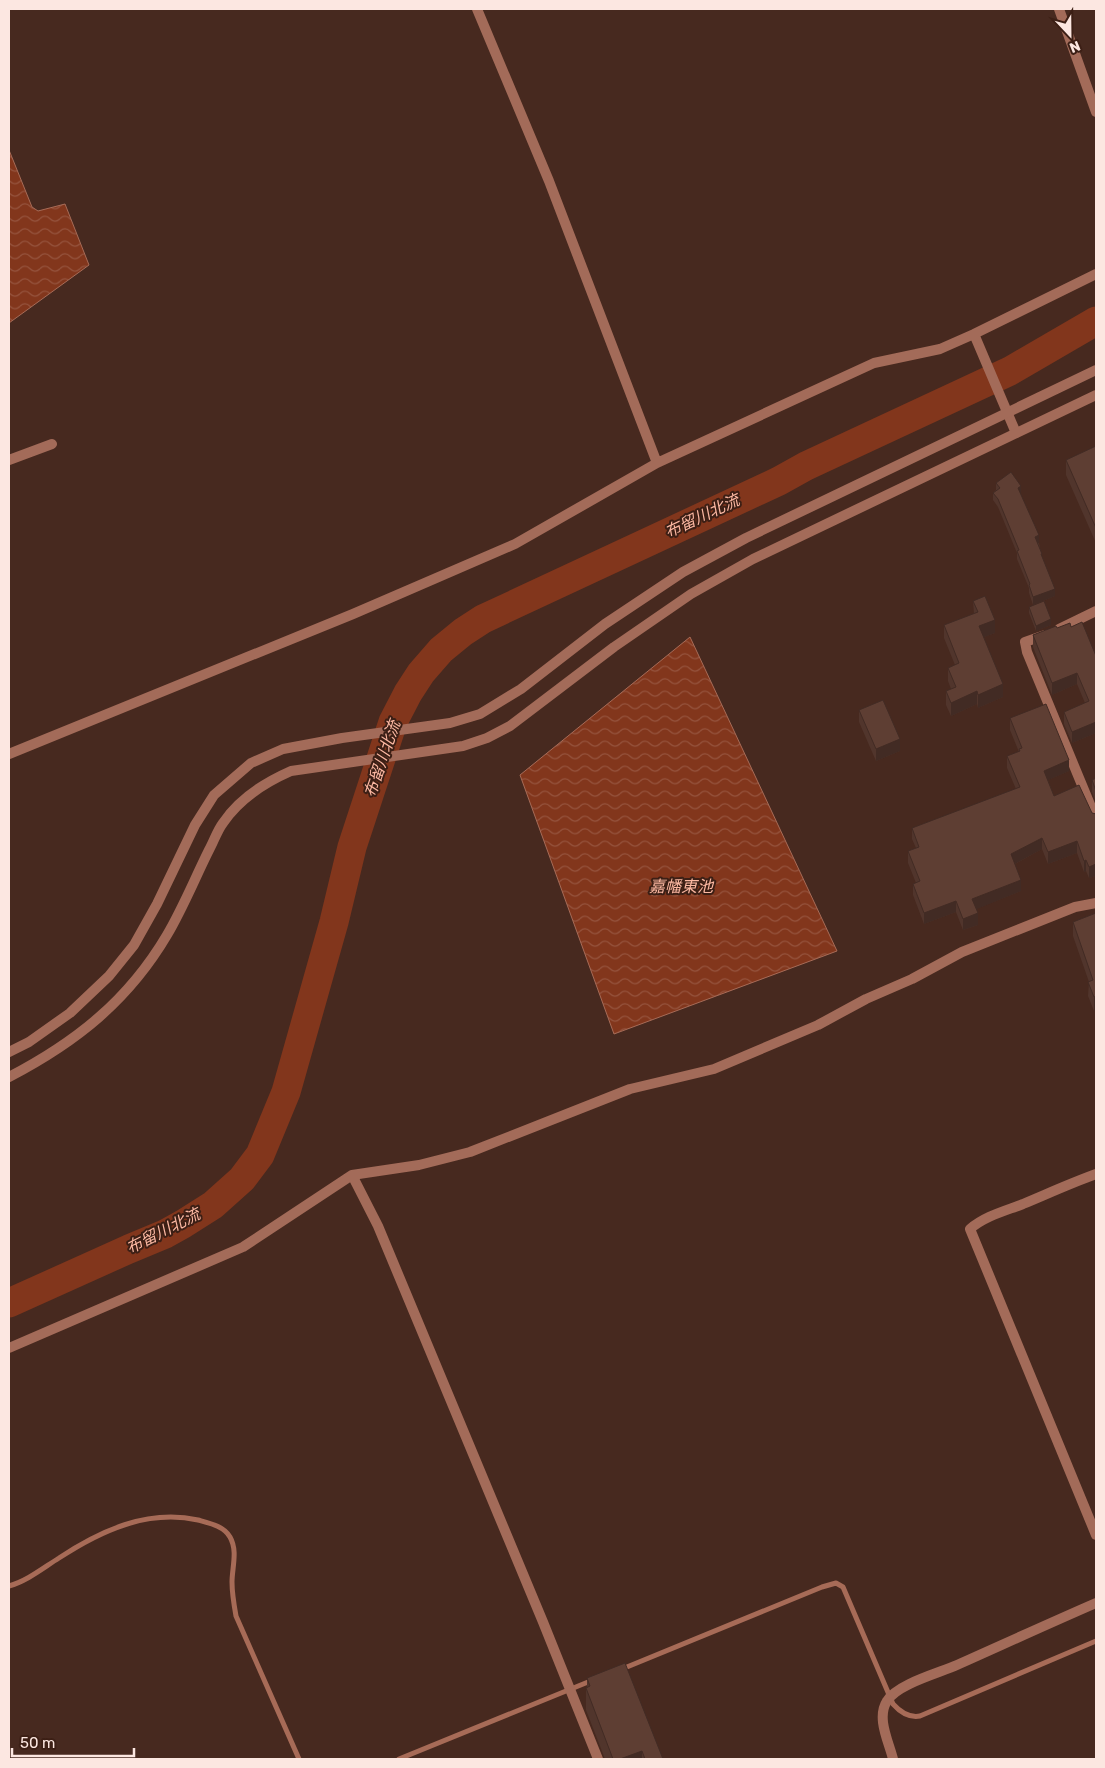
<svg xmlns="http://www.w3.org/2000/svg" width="1105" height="1768" font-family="Rubik,'Noto Sans JP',sans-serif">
  <defs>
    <pattern id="water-waves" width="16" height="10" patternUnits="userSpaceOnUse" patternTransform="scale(1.25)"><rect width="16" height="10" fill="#82361c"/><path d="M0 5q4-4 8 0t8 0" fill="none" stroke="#95533d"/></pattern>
  </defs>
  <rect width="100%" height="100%" fill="#47291f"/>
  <path fill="url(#water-waves)" stroke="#a76b57" d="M9 150 32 207 38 211 65 204 89 265 9 323Z
    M690 637 837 951 614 1034 520 775Z"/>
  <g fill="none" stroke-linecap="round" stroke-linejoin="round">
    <path stroke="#a76b57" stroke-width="5" d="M9 1586C27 1581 43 1568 59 1558 100 1531 147 1509 198 1520 209 1523 224 1526 230 1537 238 1551 232 1568 232 1582 232 1594 234 1605 236 1616L299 1759
      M622 1669 822 1587 836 1583 843 1587 893 1704C901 1713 909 1718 920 1716L1096 1641
      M399 1759 593 1680"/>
    <path stroke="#82361c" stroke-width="29" d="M9 1303 129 1249 165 1234 183 1224 213 1205 242 1179 260 1155 286 1092 334 922 352 847 393 722 408 693 421 673 441 650 463 632 483 619 779 481 806 466 1010 371 1096 321"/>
    <path stroke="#a36b59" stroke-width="10" d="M477 9 549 181 657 463
      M1059 9 1096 112
      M974 334 1016 433
      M9 460 52 444
      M1059 629 1096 611
      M1045 635 1025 642 1027 652 1096 819
      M9 754 353 614 515 544 657 463 874 363 940 349 974 334 1096 274
      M1096 1174C1071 1183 1047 1194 1023 1204 1005 1211 985 1216 970 1229L1096 1535
      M352 1175 378 1226 543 1622 598 1759
      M9 1348 243 1247 352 1175 419 1165 470 1152 630 1089 714 1069 818 1025 866 999 912 979 962 952 1075 907 1096 903
      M893 1759C889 1742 876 1718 887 1701 897 1684 939 1673 957 1665 1004 1644 1050 1623 1096 1603"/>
    <path stroke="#a36b59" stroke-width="10" d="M9 1052 29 1042 70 1013 109 976 134 945 157 904 195 825 214 795 251 763 283 749 342 738 450 723 480 714 521 689 605 624 683 572 746 538 1096 370
      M9 1077C76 1042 128 1001 167 935 183 908 195 878 209 850 214 841 217 831 223 823 239 799 266 782 291 771L463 746 487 738 510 726 614 647 691 594 753 559 1096 395"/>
  </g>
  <path fill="#51352c" d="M1096 446V543L1066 475V460Z
    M996 483 1021 494 1039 543 1042 558 1055 596 1033 605 1029 593V588L1017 559V553L998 507 993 500V493L996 490Z
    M973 601 995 633 984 637 1003 697 978 708 977 704 951 716 946 705V691L951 689 948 681V668L955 665 944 638V625L974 614Z
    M1029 607 1051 625 1036 631 1029 613Z
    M1071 627 1096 656V733L1072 743 1064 724V712L1085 703 1077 684 1052 695 1033 647V635L1057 628Z
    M859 710 900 751 876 761 859 722Z
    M1010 718 1069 771 1048 780 1054 796 1092 813 1096 814V876L1089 878 1086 871 1084 872 1077 853 1048 864 1042 849 1015 864 1021 891 976 909 978 925 963 930 956 912 924 924 913 895V884L916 883 908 863V851L916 848 912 839V828L1016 789 1007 768V756L1019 752 1010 730Z
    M1096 778V802L1092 792V780Z
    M1096 913 1094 1011 1088 996 1089 982 1073 936V922Z
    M587 1678 663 1759H605L586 1710V1688L587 1687Z"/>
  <path fill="#422b24" d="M1021 486V494L1018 488Z
    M1039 535V543L1035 544V537Z
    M1055 589V596L1033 605V597Z
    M1051 619V625L1036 631V626Z
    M995 620V633L979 639V626Z
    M1077 673V684L1052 695V683Z
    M1003 684V697L978 708V695Z
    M977 691V704L951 716V703Z
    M1096 722V733L1072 743V732Z
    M900 739V751L876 761V749Z
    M1069 760V771L1044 782V771Z
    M1042 838V849L1011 866V854Z
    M1077 841V853L1048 864V852Z
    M1086 860V871L1084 872V861Z
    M1096 864V876L1089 878V867Z
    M1021 880V891L972 911V899Z
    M956 901V912L924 924V913Z
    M978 913V925L963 930V919Z
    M1096 996V1010L1094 1011V997Z
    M642 1751V1759H620Z"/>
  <path fill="#5e3e33" stroke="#422b24" d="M1096 446V528L1066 460Z
    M1011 472 1021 486 1018 488 1039 535 1035 537 1042 554H1041L1055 589 1033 597 1029 585 1030 584 1017 551 1019 550 998 499 993 493 1000 488 996 483Z
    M985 596 995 620 979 626 1003 684 978 695 977 691 951 703 946 691 956 687 948 668 959 663 944 625 978 612 973 601Z
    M1044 601 1051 619 1036 626 1029 607Z
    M1082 622 1096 656V722L1072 732 1064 712 1089 701 1077 673 1052 683 1033 635 1056 626 1057 628 1070 623 1071 627Z
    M883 700 900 739 876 749 859 710Z
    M1046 704 1069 760 1044 771 1054 796 1079 785 1092 813 1096 814V864L1089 867 1086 860 1084 861 1077 841 1048 852 1042 838 1011 854 1021 880 972 899 978 913 963 919 956 901 924 913 913 884 920 881 908 851 919 847 912 828 1020 787 1007 756 1020 751 1019 749 1022 748 1010 718Z
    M1096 778V791L1092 780Z
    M1096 913V996L1094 997 1088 982 1093 980 1073 922Z
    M625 1663 663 1759H645L642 1751 620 1759H613L586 1688 590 1686 587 1678Z"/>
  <g text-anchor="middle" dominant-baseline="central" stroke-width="4" stroke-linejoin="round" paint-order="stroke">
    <g font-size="16" font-style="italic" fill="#fcb8a2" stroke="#3c1f15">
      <text transform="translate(702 516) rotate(-25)">布留川北流</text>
      <text transform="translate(382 759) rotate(-71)">布留川北流</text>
      <text x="681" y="886">嘉幡東池</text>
      <text transform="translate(163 1231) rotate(-27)">布留川北流</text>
    </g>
  </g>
  <rect width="1105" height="1768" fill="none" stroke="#fce7e1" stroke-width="20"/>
  <g transform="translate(1070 35) rotate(158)" stroke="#3c1f15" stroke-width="4" paint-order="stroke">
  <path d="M0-4L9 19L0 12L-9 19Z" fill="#fce7e1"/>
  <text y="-8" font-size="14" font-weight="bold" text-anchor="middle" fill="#fce7e1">N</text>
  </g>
  <path d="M12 1748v8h122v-8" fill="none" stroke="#fce7e1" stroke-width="2.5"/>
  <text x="20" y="1748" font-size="15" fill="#fce7e1" stroke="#3c1f15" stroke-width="4" paint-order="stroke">50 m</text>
</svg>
